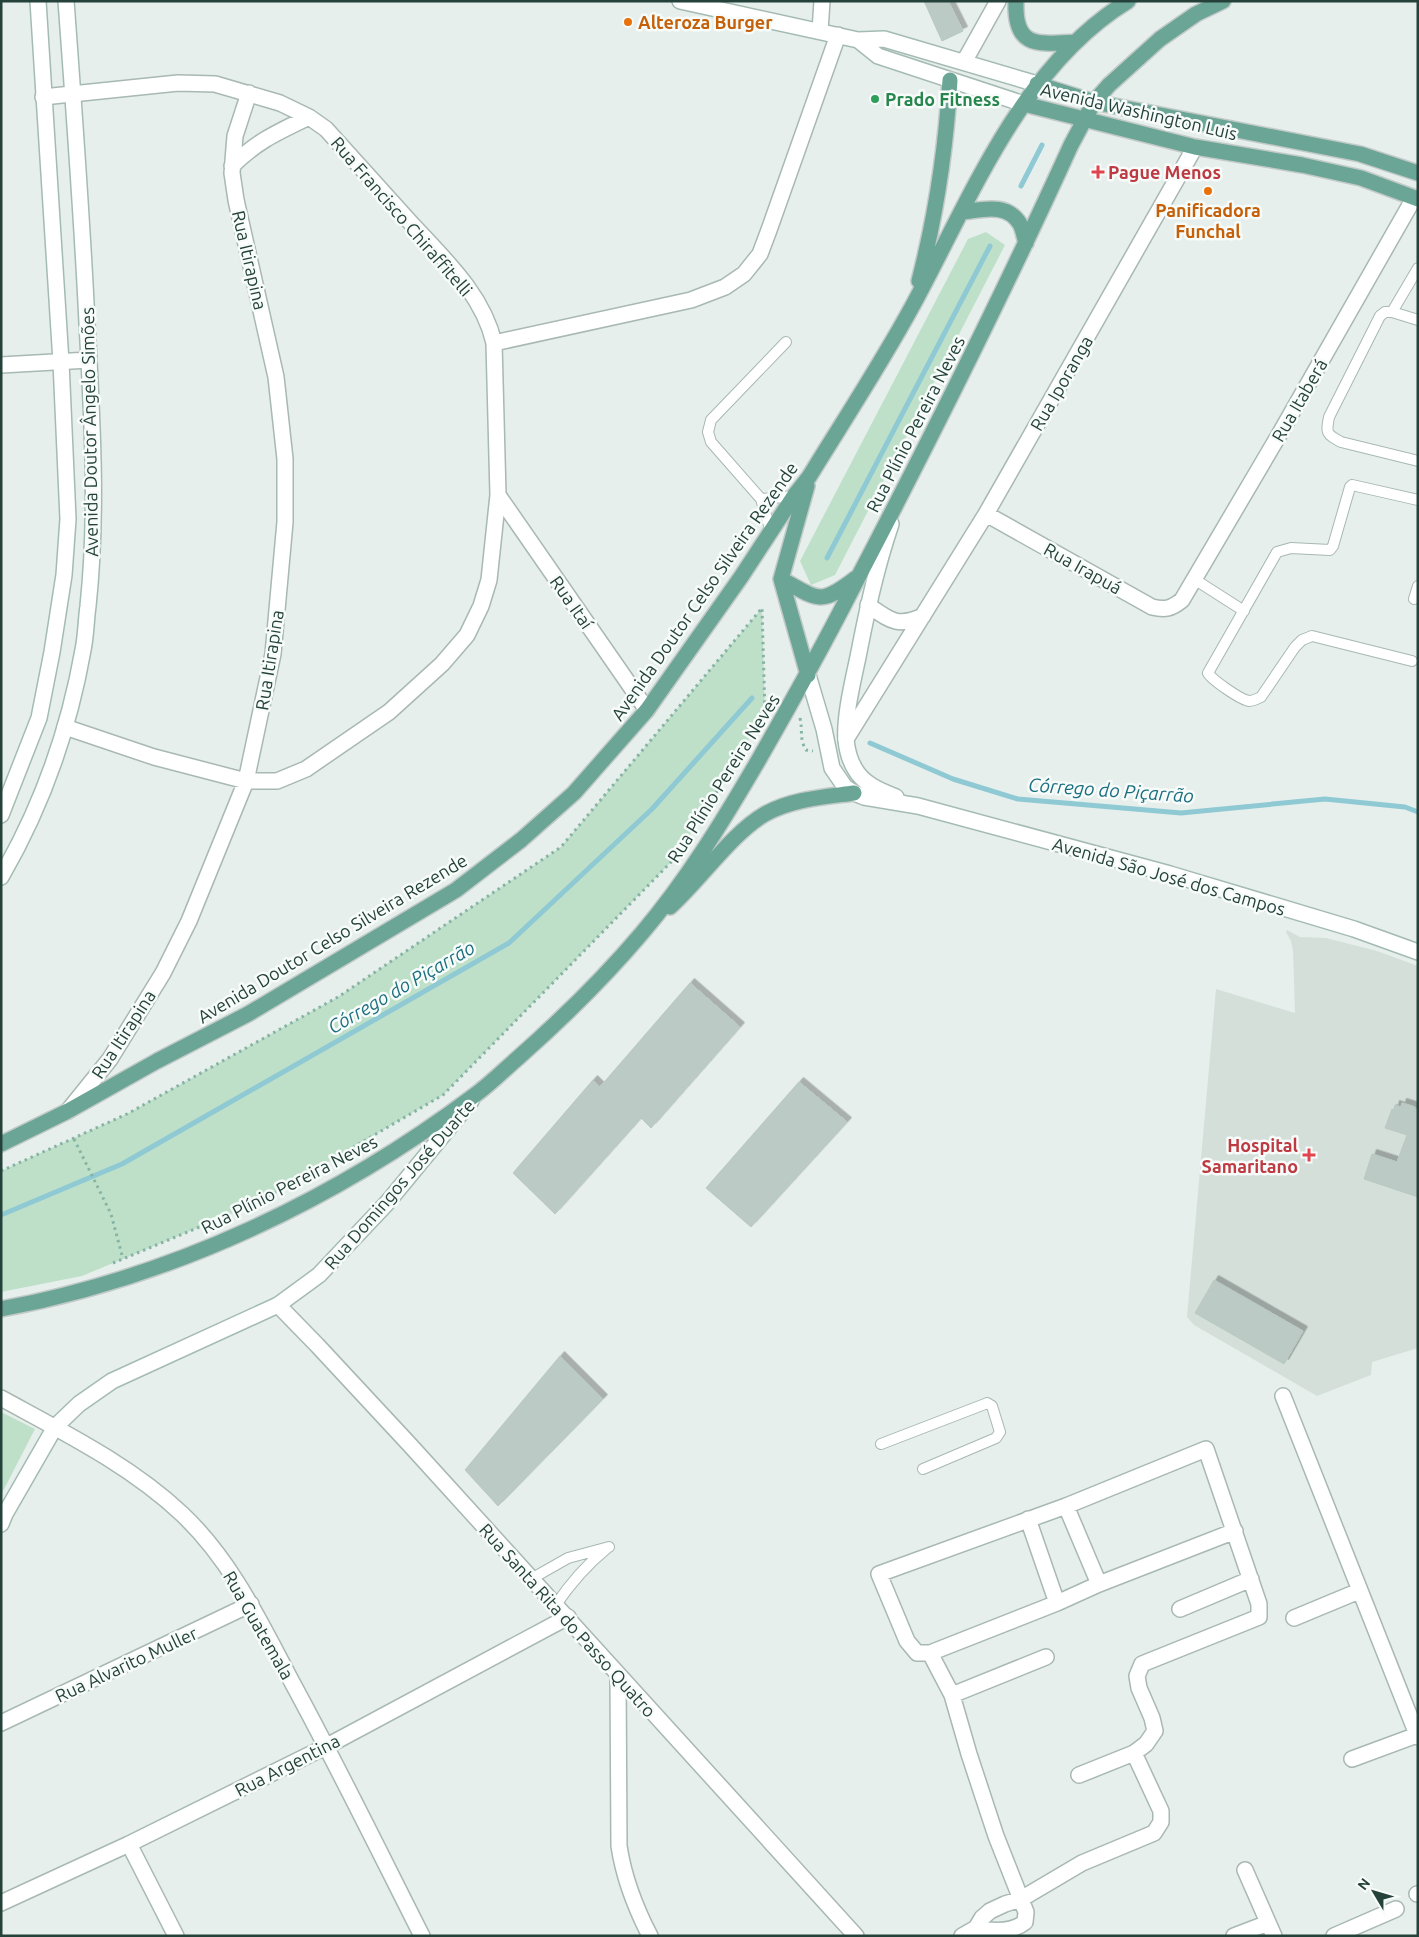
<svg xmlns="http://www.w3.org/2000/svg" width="1419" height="1937" font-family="Ubuntu,sans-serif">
  <defs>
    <filter id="shadow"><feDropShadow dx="4.5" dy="-4.5" stdDeviation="0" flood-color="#0004"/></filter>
  </defs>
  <rect width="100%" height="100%" fill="#e6efeb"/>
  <path fill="#d4dfda" d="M1287 930 1300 937 1326 938 1377 951 1418 966V1348L1372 1362 1371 1375 1317 1396 1194 1325 1187 1317 1216 989 1295 1013 1293 951 1291 941 1286 932Z"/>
  <path fill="#bfe0c8" d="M986 232 1005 245 835 575 811 585 800 561 968 239Z
    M762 608 765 714 676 857 443 1095 257 1203 82 1276 1 1292V1171L127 1114 338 997 561 847Z
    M1 1412 35 1429 1 1495Z"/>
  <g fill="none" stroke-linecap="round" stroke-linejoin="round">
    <path stroke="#8ec9d4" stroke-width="5" d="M1021 186 1042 145
      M827 558 990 246
      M870 743 953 779 1018 799 1181 813 1325 799 1405 807 1418 812
      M1 1215 122 1164 509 943 652 809 752 698"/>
  </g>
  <path fill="#bbcac4" stroke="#b8c9c2" filter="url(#shadow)" d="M924 1H948L963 31 942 41Z
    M690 983 740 1027 651 1128 641 1118 555 1214 513 1173 593 1080 600 1087Z
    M799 1082 847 1122 751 1227 706 1188Z
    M1402 1103 1415 1107 1413 1115 1415 1109H1418V1197L1364 1179 1372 1154 1397 1162 1407 1135 1385 1128 1392 1109 1394 1110 1395 1105 1401 1107Z
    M1214 1280 1303 1331 1284 1364 1195 1313Z
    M560 1356 603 1399 498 1506 465 1470Z"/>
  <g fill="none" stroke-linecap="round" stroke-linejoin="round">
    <g stroke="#a8b8b2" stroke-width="12">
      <path id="service" d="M1392 312 1418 268
        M1418 320 1392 312H1385L1380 316 1329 417C1326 433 1326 434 1341 442L1418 461
        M761 499 794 496
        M771 532 761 499 711 442 708 432 711 420 786 342
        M1194 579 1244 611
        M1414 599 1418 586
        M1412 661 1312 636 1302 640 1295 647 1261 697C1257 699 1253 701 1249 701 1241 700 1212 680 1208 673L1277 552 1291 548 1330 550 1333 546 1350 487 1352 485 1418 500
        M881 1444 985 1404 987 1403 992 1406 1000 1432 996 1438 923 1469
        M531 1579 568 1558 609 1547
        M555 1606C570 1584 585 1566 606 1549"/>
    </g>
    <g stroke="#a8b8b2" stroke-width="18">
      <path id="minor" d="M820 31 822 1
        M43 97 178 83 215 84 280 103 309 117 326 129C354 160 382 191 410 222 443 258 483 294 494 343L498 495 489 580 481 606 467 635 442 664 389 712 306 769 277 781H246L154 757 65 727
        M232 166C257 141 278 132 309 117
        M494 343 691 300 725 287 744 274 760 254 769 230 838 35
        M1 365 89 360
        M498 495 647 710
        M986 514 1152 607C1165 610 1171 609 1182 600L1279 435 1414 198
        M868 605C890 620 897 628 923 616
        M846 739 986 514 1195 147
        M68 1111 110 1059 163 973 189 921 246 781 273 654 285 522V459L276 377 236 200 232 173 235 136 249 93
        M1283 1396 1418 1737
        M1 1398C63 1432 130 1465 182 1514 232 1561 261 1624 293 1684 338 1767 379 1851 422 1936
        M1066 1506 1099 1584 1235 1531
        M1028 1519 1057 1603
        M1180 1609 1251 1579
        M1294 1618 1359 1591
        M930 1653 1057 1603 1099 1584
        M618 1675 619 1846C624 1879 635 1907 650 1936
        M952 1695 1046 1657
        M1 1723 251 1604
        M1352 1759 1417 1735
        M1079 1775 1134 1753
        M129 1844 176 1936
        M1245 1870 1274 1936
        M1417 1894H1418
        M1 1903 129 1844 327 1746 568 1617
        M962 1936 976 1928 982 1918 990 1911 1005 1904 1021 1899 1082 1863 1154 1833 1161 1822V1811L1134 1753 1146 1744 1155 1731 1152 1718 1139 1688 1137 1676 1142 1664 1259 1617V1604L1206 1449 1066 1506 879 1574 907 1641 917 1653H930L952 1695 969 1754 996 1836 1026 1912 1025 1922C1012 1933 991 1931 976 1928
        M1234 1936 1268 1923
        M1334 1936 1396 1909"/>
    </g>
    <g stroke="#a8b8b2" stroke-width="18">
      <path id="tertiary" d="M964 62 998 1
        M278 1305 317 1345 410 1445 856 1936"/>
    </g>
    <g stroke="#a4bbb3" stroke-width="18">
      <path id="secondary" d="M680 1 858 40 884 39 1037 84
        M858 40 878 56 1024 104
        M891 524C876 568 867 611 858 657 853 681 844 717 846 740 847 750 850 761 855 769 863 784 881 791 896 797
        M808 675 824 729 832 768 845 787 854 793 864 797 918 806 1170 874 1354 929 1418 952
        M1 815 39 718 52 652 64 575 68 519 61 362 38 1
        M1 877C41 808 69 729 83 650 86 636 86 620 88 606 98 512 92 417 87 323 82 216 74 109 66 1
        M1 1524 5 1514 55 1427 79 1404 112 1381 278 1305 319 1275 387 1203 471 1101"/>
    </g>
    <g stroke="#c2cac8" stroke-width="18">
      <path id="primary" d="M1016 1C1014 49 1038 44 1076 42
        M1037 84 1094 102 1360 154 1418 173
        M1024 104 1195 147 1302 165 1361 178 1418 199
        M962 212C982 210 1007 202 1020 224 1023 229 1024 237 1026 243
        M919 281C936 215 946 148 950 80
        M807 486 781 579 808 675
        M781 579C819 600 820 606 856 578
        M670 907C700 880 732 833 765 814 792 799 824 797 854 793
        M1 1144 68 1111 157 1061 248 1014 456 890 521 840 574 793 647 710 741 577 794 496 809 477C844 420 881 364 913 305 970 200 1021 66 1128 1
        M1 1309C173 1277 335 1200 475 1095 490 1084 504 1070 519 1057 563 1018 604 978 642 933 687 880 723 821 758 761 790 705 821 650 850 593 927 446 1002 297 1071 145L1094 102 1109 85 1160 39 1196 14 1223 1"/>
    </g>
    <path stroke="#86b3a5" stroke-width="3" stroke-dasharray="2.5 4" stroke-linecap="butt" d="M800 718C803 731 799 738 806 750L813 751
      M74 1139 111 1214 123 1259
      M1 1171 127 1114 338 997 561 847 762 608 765 714 764 716
      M113 1263 257 1203 443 1095 676 857 758 726"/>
    <use href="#service" stroke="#fff" stroke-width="10"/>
    <use href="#minor" stroke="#fff" stroke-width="15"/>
    <use href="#tertiary" stroke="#fff" stroke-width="15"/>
    <use href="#secondary" stroke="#fff" stroke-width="15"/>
    <use href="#primary" stroke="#6aa596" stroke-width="15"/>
  </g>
  <g fill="#e8710a" stroke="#f7fbf9" stroke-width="2">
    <circle cx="628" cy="22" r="5"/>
    <circle cx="1208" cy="191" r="5"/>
  </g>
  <circle fill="#2e9e5b" stroke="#f7fbf9" stroke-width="2" cx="875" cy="99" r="5"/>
  <g fill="#e0444e" stroke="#f7fbf9" stroke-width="2">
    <path d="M1095.5 164.5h5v5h5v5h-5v5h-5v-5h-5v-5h5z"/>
    <path d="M1306.5 1147.5h5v5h5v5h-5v5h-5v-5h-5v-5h5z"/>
  </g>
  <g text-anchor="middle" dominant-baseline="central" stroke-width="5" stroke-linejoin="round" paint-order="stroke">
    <g font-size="18" font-weight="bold" fill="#c56008" stroke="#f7fbf9" text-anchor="start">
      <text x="638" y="22">Alteroza Burger</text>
      <text x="1208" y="210" text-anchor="middle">Panificadora<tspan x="1208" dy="21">Funchal</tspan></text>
    </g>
    <g font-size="18" font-weight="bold" fill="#27864d" stroke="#f7fbf9" text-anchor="start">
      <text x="885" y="99">Prado Fitness</text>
    </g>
    <g font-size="18" fill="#24423a" stroke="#f7fbf9">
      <text transform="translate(1139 111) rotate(13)">Avenida Washington Luis</text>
      <text transform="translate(402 216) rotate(49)">Rua Francisco Chiraffitelli</text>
      <text transform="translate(250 260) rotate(77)">Rua Itirapina</text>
      <text transform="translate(1061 383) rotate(-60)">Rua Iporanga</text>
      <text transform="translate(1299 400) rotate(-60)">Rua Itaberá</text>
      <text transform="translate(915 424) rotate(-63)">Rua Plínio Pereira Neves</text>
      <text transform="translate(89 432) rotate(-91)">Avenida Doutor Ângelo Simões</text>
      <text transform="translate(1083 568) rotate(29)">Rua Irapuá</text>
      <text transform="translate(704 591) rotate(-55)">Avenida Doutor Celso Silveira Rezende</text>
      <text transform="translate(572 602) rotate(55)">Rua Itaí</text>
      <text transform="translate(269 660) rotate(-81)">Rua Itirapina</text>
      <text transform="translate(723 778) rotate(-58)">Rua Plínio Pereira Neves</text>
      <text transform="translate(1169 876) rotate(16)">Avenida São José dos Campos</text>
      <text transform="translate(332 938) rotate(-31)">Avenida Doutor Celso Silveira Rezende</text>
      <text transform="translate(123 1034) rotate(-57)">Rua Itirapina</text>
      <text transform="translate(289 1184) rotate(-27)">Rua Plínio Pereira Neves</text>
      <text transform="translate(399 1184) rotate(-49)">Rua Domingos José Duarte</text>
      <text transform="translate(568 1620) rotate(48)">Rua Santa Rita do Passo Quatro</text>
      <text transform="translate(259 1625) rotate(60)">Rua Guatemala</text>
      <text transform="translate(126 1664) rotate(-25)">Rua Alvarito Muller</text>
      <text transform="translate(287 1765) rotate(-27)">Rua Argentina</text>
    </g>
    <g font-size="18" font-weight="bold" fill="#be3a42" stroke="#f7fbf9" text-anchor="start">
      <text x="1108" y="172">Pague Menos</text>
      <text x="1298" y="1145" text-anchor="end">Hospital<tspan x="1298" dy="21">Samaritano</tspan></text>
    </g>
    <g font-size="19" font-style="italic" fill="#1c6f80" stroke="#f7fbf9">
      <text transform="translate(1111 790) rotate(4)">Córrego do Piçarrão</text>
      <text transform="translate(401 987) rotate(-30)">Córrego do Piçarrão</text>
    </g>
  </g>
  <rect width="1419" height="1937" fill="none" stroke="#24423a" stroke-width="5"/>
  <g transform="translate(1374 1892) rotate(308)" stroke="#f7fbf9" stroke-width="4" paint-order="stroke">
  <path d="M0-4L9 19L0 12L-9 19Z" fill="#24423a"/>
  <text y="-8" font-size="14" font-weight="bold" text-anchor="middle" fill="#24423a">N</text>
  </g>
</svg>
